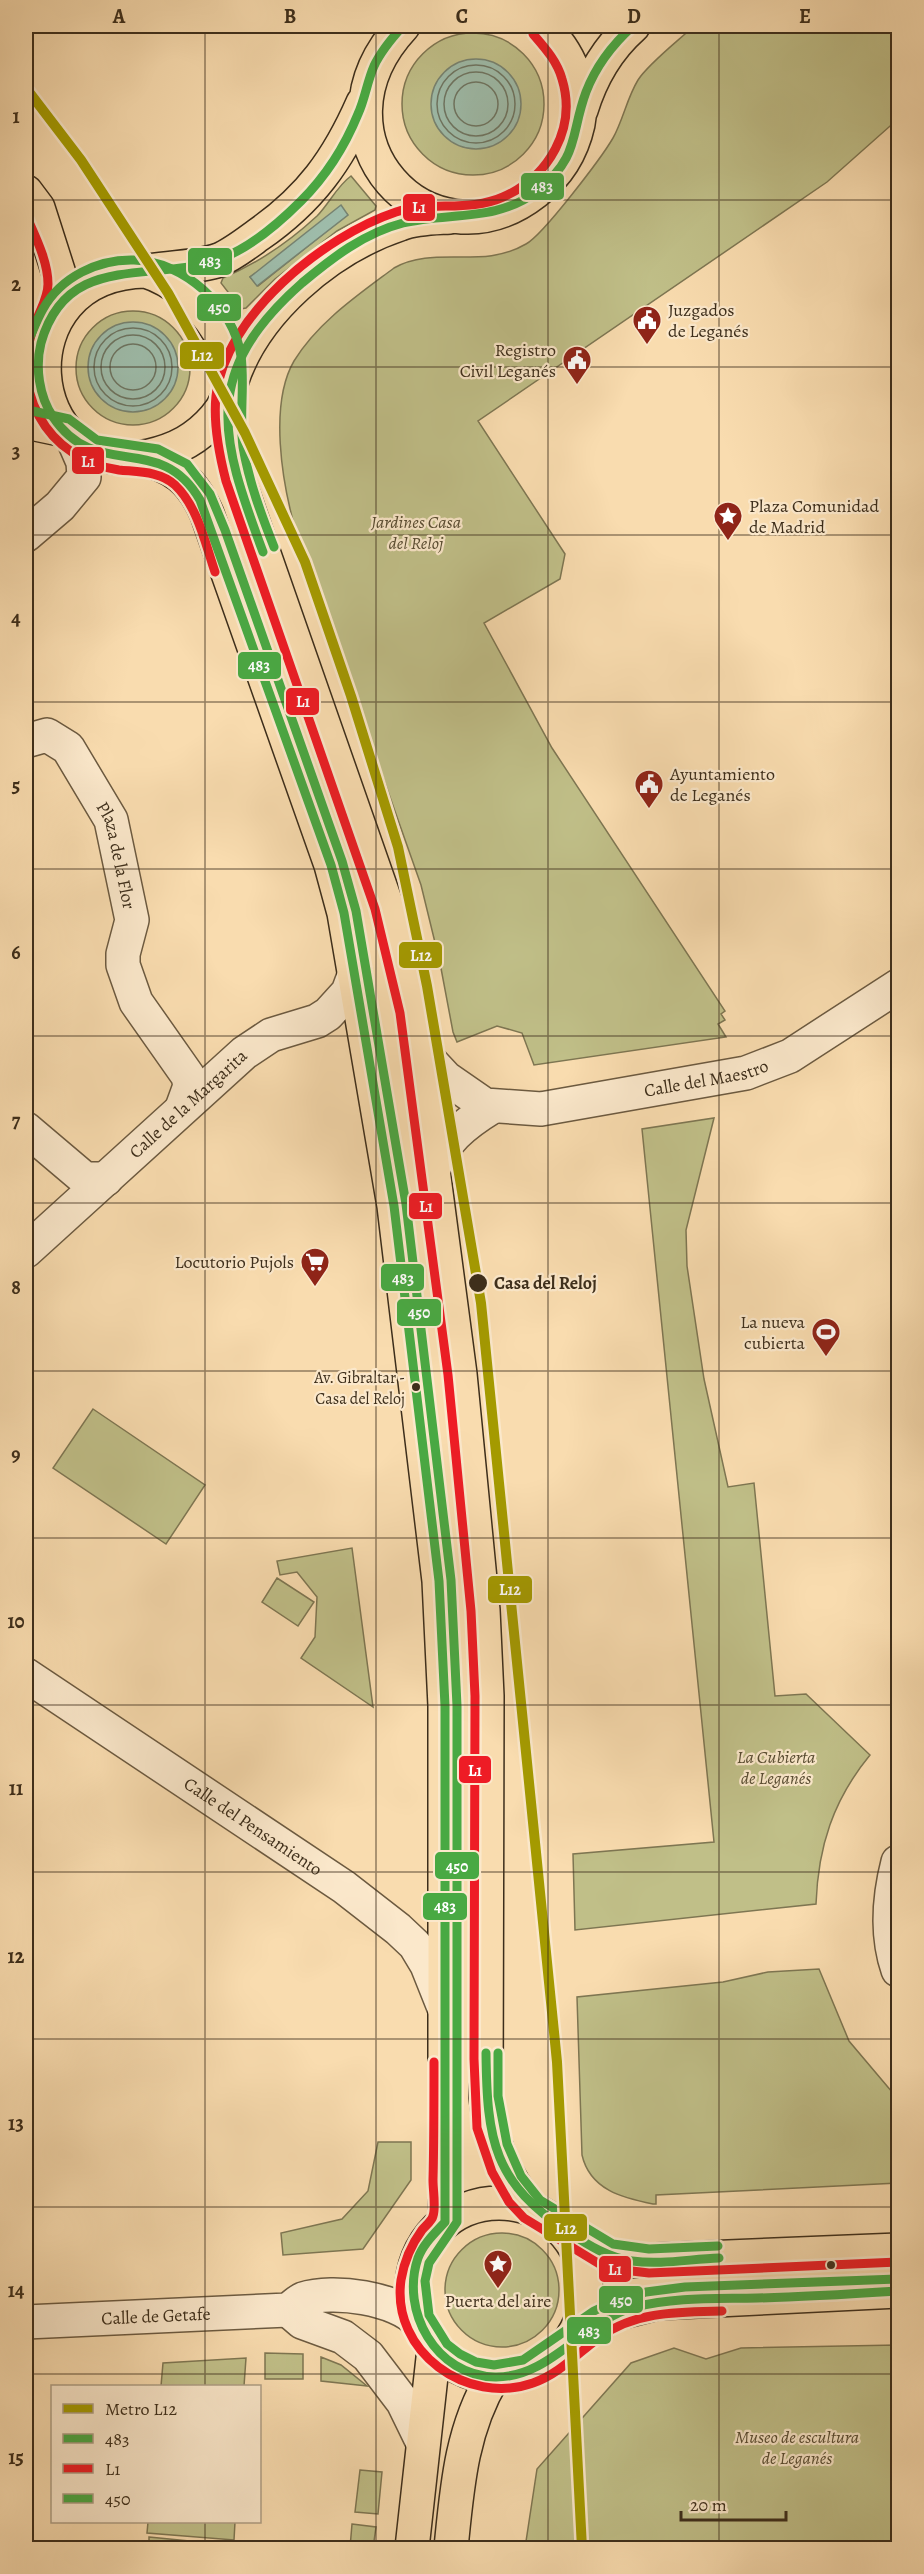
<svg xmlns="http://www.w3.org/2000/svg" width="924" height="2574" font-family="Alegreya,serif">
  <rect width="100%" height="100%" fill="#f9dcaf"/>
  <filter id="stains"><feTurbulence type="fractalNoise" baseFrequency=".00333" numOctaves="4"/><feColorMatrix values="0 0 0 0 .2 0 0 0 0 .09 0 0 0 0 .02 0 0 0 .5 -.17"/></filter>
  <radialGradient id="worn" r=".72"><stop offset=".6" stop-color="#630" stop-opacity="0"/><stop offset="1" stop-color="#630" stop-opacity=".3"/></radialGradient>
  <path fill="#c0bf88" stroke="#7e7652" stroke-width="1.5" fill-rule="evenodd" d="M694 26H898V119L827 182 478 421 565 554 560 579 484 623 552 748 725 1011 721 1014 725 1020 718 1024 726 1037 534 1065 522 1033 497 1026 457 1042 453 1032 440 963 421 885 295 528C282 482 269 404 294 361 318 322 358 295 394 268 435 245 482 270 526 244 543 235 602 157 613 138 623 120 627 98 638 80 648 64 679 40 694 26Z
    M402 104a71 71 0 1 1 142 0a71 71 0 1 1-142 0Z
    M351 176 376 206 375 210 337 231 275 279 246 308 241 309 221 283 223 278C256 264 290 241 317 216 329 204 337 186 351 176ZM348 214 258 286 250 277Z
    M76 368a57 57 0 1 1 114 0a57 57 0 1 1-114 0Z
    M714 1118 686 1230 687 1266 704 1379 728 1487 754 1483 775 1696 806 1694 870 1755C833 1800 818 1847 816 1904L575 1930 573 1854 714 1842 642 1129Z
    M93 1409 205 1485 166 1544 53 1468Z
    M352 1548 373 1707 301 1658 315 1637 317 1597 297 1572 280 1575 277 1561Z
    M277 1578 314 1602 298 1626 262 1602Z
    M819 1969 849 2041 898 2099V2183L656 2195V2204H653C623 2198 590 2190 582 2155L577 1997 723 1982 768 1972Z
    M378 2142H411V2180L363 2249 283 2255 281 2233 342 2219 368 2191Z
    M445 2290a57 57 0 1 1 114 0a57 57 0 1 1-114 0Z
    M898 2345V2548H525L537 2469 631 2363 674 2348 706 2359 741 2348Z
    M265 2353 303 2354V2379H265Z
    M321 2357 341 2365 367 2386 321 2381Z
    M246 2358 244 2386H161L163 2363Z
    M360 2470 382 2472 378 2514 355 2512Z
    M148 2522H235L234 2540 147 2533Z
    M352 2524 376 2527 373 2548H350Z
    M149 2537 230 2545V2548H149Z"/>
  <path fill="#9ebcaa" stroke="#778371" stroke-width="1.5" d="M431 104a45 45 0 1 1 90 0a45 45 0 1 1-90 0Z
    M341 205 348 215 257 286 250 277Z
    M88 367a45 45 0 1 1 90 0a45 45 0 1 1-90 0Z"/>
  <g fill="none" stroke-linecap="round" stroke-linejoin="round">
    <path stroke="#6e7562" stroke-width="1.5" d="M437 104a39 39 0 1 1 78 0a39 39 0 1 1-78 0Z
      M444 104a32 32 0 1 1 64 0a32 32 0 1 1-64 0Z
      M454 104a22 22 0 1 1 44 0a22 22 0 1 1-44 0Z
      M94 367a39 39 0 1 1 78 0a39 39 0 1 1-78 0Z
      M101 367a32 32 0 1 1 64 0a32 32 0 1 1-64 0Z
      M110 367a23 23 0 1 1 46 0a23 23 0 1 1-46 0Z"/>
    <g stroke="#6c5a40" stroke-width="36">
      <g id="street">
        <path d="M26 535 60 506 84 477 83 462 73 439"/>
        <path id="s1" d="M26 741 47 735 68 748 111 820 132 920 123 954V965L136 1002 188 1076 190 1086 182 1108"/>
        <path id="s2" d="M417 1047 446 1078 485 1105 541 1109 746 1073 790 1056 898 986"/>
        <path d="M26 1129 85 1179H106"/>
        <path d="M433 1173C440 1142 466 1123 492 1107"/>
        <path id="s3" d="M26 1251 244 1053 271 1035 317 1021 328 1014 348 992 355 973"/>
        <path id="s4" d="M26 1675 344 1887 398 1929 415 1945 427 1965 445 2010"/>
        <path d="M898 1862C889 1897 886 1935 898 1970"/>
        <path d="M288 2310 302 2322 343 2337 368 2356 403 2402 423 2443"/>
        <path id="s5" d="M26 2322 288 2310C292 2307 298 2301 303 2299 333 2289 397 2298 418 2322"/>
      </g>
    </g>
    <g stroke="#3d2e1b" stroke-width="36">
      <path id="primary" d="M26 192 38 208 61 280 56 310
        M228 396 232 453 237 477 387 906 412 1011 460 1374 483 1610 487 1696 486 2097C491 2141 502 2175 532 2209
        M137 458C173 464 193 481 207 514L331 865 344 913 394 1206 439 1581 445 1706V2222
        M412 2290a87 87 0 1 1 174 0a87 87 0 1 1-174 0Z
        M563 2230 609 2256 632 2261 898 2250
        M569 2344 614 2314 657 2303 898 2291
        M412 2548 434 2349
        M451 2548C457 2488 461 2430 493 2377"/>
    </g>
    <g stroke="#3d2e1b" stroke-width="36">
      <path id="highway" d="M403 26C300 137 430 274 535 192 557 175 572 151 578 124 585 87 569 51 542 26
        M581 110C591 77 607 49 633 26
        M146 271C200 288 262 365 215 418 197 439 176 450 149 456 20 483 0 273 146 271Z
        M146 271C167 268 200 267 219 260 233 254 247 243 258 235 310 199 338 160 363 103
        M231 383C254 311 328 248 400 224 415 218 433 218 450 217
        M26 422 64 430"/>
    </g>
    <use href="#street" stroke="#fbe8cb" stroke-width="33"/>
    <use href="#primary" stroke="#f9dcaf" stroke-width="33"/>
    <use href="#highway" stroke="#f9dcaf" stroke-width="33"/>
    <g stroke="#fbe8cb" stroke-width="14">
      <path id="bus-1" d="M403 26C392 38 381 51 374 66 367 82 365 99 358 114 345 146 326 176 301 201 279 223 250 248 220 259 153 284 67 250 41 343 35 367 39 396 53 417 97 483 160 430 200 500L331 865 344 913 394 1206 439 1581 445 1706V2222C435 2233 423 2244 418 2258 400 2311 436 2376 495 2377 550 2378 583 2321 635 2307 675 2297 716 2299 757 2298 804 2297 851 2294 898 2291
        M263 552C220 437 200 373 302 283 332 258 364 233 403 223 448 212 498 222 537 191 580 157 570 135 586 92 596 66 613 44 633 26
        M486 2053C487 2140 493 2183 570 2233 588 2245 609 2258 632 2261 661 2265 690 2259 719 2258"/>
    </g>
    <g stroke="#fbe8cb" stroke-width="14">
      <path id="bus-2" d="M533 34C545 48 557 61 562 79 577 128 549 177 503 197 470 212 430 201 396 212 324 236 225 315 216 396 213 424 219 454 226 481L375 909 400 1013 448 1375 471 1611 475 1696 474 2059 477 2128 492 2172 509 2202 524 2218 606 2268 649 2273 898 2262
        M26 215C35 236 48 261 48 284 48 297 41 308 37 319 23 350 22 385 39 416 55 446 85 465 119 470 138 472 160 471 175 485 198 507 205 543 215 572
        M434 2062C434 2101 434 2141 433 2180 433 2191 436 2207 433 2216 432 2221 425 2226 422 2230 411 2245 404 2262 401 2280 391 2352 467 2406 533 2383 559 2374 578 2353 600 2337 635 2311 680 2312 722 2311"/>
    </g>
    <g stroke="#fbe8cb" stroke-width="14">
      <path id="bus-3" d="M26 346C32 334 36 321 43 309 61 277 98 259 134 260 184 261 234 307 241 356 245 386 239 417 243 447 249 482 261 514 274 547
        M28 410 69 419 97 440 158 449 187 464 210 494 225 530 342 861 356 911 406 1204 451 1580 457 1706V2222L429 2263 425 2281 429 2315 447 2344 460 2354 476 2362 494 2365 523 2360 594 2311 611 2303 646 2292 685 2287 897 2279
        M498 2053V2096L507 2144 521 2176 540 2200 613 2244 649 2249 718 2246"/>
    </g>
    <use href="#bus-1" stroke="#49a943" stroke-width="9"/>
    <use href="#bus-2" stroke="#ee1c25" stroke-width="9"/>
    <use href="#bus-3" stroke="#49a943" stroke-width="9"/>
    <g stroke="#fbe8cb" stroke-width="15">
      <path id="metro-1" d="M26 88 81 160 168 293 245 433 305 562 351 696 398 847 427 986 481 1303 557 2062 582 2548"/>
    </g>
    <use href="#metro-1" stroke="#a49a00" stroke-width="10"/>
  </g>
  <path fill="none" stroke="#3d2e1b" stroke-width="1.5" stroke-opacity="0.55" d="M205 26V2386M376 26V2548M548 26V2548M719 26V2548M26 200H898M26 367H898M26 535H898M26 702H898M26 869H898M26 1036H898M26 1203H898M26 1371H898M26 1538H898M26 1705H898M26 1872H898M26 2039H898M26 2207H898M26 2374H898M205 2522V2548"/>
  <defs>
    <g id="civic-pin" transform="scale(1.5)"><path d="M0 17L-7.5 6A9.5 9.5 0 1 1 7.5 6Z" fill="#8f2418" stroke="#fbe8cb"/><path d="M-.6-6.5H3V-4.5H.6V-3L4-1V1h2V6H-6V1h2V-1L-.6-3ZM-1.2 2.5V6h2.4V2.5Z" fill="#fff"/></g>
    <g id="sight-pin" transform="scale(1.5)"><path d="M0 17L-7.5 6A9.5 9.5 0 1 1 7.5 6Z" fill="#8f2418" stroke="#fbe8cb"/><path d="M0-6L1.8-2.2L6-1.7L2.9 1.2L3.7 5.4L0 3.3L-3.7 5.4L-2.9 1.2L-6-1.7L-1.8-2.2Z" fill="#fff"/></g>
    <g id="supermarket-pin" transform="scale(1.5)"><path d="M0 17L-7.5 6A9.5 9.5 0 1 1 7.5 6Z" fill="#8f2418" stroke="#fbe8cb"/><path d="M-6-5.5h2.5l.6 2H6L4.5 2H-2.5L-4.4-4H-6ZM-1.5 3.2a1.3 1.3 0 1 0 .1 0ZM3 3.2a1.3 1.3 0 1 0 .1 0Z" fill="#fff"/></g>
    <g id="stadium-pin" transform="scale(1.5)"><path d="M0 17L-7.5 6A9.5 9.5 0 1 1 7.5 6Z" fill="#8f2418" stroke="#fbe8cb"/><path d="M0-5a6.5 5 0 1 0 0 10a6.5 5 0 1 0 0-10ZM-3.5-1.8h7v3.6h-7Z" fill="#fff"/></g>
  </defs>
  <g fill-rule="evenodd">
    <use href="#civic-pin" x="647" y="320"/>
    <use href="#civic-pin" x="577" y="360"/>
    <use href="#sight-pin" x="728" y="516"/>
    <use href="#civic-pin" x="649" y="784"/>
    <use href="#supermarket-pin" x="315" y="1262"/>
    <use href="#stadium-pin" x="826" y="1332"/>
    <use href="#sight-pin" x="498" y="2264"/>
  </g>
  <g fill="#3d2e1b" stroke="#fbe8cb" stroke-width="2">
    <circle cx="478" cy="1283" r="10"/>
    <circle cx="416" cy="1387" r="5"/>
    <circle cx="831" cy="2265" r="5"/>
  </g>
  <g text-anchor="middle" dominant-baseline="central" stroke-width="4.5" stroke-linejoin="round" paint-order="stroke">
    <g font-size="16" fill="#3d2e1b" stroke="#fbe8cb" text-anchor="end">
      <text x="405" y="1378">Av. Gibraltar -<tspan x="405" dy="21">Casa del Reloj</tspan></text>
    </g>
    <g font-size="18" fill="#3d2e1b" stroke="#fbe8cb" text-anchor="start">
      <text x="668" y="310">Juzgados<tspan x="668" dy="21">de Leganés</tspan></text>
      <text x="556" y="350" text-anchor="end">Registro<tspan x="556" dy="21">Civil Leganés</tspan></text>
      <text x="749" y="506">Plaza Comunidad<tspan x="749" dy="21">de Madrid</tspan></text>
      <text x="670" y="774">Ayuntamiento<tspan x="670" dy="21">de Leganés</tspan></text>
      <text x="294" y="1262" text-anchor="end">Locutorio Pujols</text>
      <text x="805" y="1322" text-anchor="end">La nueva<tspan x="805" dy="21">cubierta</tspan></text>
      <text x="498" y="2301" text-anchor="middle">Puerta del aire</text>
    </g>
    <g font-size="18" font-style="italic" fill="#574b31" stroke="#fbe8cb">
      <text x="416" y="522">Jardines Casa<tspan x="416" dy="21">del Reloj</tspan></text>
      <text x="776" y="1757">La Cubierta<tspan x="776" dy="21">de Leganés</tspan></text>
      <text x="797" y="2437">Museo de escultura<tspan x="797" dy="21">de Leganés</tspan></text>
    </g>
    <g font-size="18" fill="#3d2e1b" stroke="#fbe8cb">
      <text stroke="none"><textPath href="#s1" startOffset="166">Plaza de la Flor</textPath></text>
      <text stroke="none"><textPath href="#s2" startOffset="314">Calle del Maestro</textPath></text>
      <text stroke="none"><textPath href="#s3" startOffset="219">Calle de la Margarita</textPath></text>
      <text stroke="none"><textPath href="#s4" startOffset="273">Calle del Pensamiento</textPath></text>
      <text stroke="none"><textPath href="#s5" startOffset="130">Calle de Getafe</textPath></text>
    </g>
    <g font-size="18" font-weight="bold" fill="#3d2e1b" stroke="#fbe8cb" text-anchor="start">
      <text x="494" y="1283">Casa del Reloj</text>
    </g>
  </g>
  <g stroke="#fbe8cb" stroke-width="2">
    <rect x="520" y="172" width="45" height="29" rx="6" fill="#49a943"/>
    <rect x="402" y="193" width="34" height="29" rx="6" fill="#ee1c25"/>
    <rect x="187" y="247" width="46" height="29" rx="6" fill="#49a943"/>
    <rect x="196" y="293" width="46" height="29" rx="6" fill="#49a943"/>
    <rect x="179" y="341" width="46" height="29" rx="6" fill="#a49a00"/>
    <rect x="71" y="446" width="34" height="29" rx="6" fill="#ee1c25"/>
    <rect x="237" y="651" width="45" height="29" rx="6" fill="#49a943"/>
    <rect x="285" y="687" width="35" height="29" rx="6" fill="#ee1c25"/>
    <rect x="398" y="941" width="45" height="28" rx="6" fill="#a49a00"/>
    <rect x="408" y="1192" width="35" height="28" rx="6" fill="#ee1c25"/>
    <rect x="380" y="1263" width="45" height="29" rx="6" fill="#49a943"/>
    <rect x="396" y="1298" width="46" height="29" rx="6" fill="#49a943"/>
    <rect x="487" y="1575" width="46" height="29" rx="6" fill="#a49a00"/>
    <rect x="458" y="1755" width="34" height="29" rx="6" fill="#ee1c25"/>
    <rect x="434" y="1851" width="46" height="29" rx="6" fill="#49a943"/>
    <rect x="422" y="1892" width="46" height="29" rx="6" fill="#49a943"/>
    <rect x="543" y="2213" width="45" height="29" rx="6" fill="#a49a00"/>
    <rect x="598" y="2255" width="34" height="28" rx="6" fill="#ee1c25"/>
    <rect x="598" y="2285" width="46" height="29" rx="6" fill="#49a943"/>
    <rect x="566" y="2316" width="46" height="29" rx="6" fill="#49a943"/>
  </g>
  <g font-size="16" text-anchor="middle" font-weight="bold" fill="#fff">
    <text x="542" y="192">483</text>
    <text x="419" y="213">L1</text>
    <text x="210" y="267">483</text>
    <text x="219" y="313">450</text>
    <text x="202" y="361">L12</text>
    <text x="88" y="467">L1</text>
    <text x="259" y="671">483</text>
    <text x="303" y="707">L1</text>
    <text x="421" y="961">L12</text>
    <text x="426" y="1212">L1</text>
    <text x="403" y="1284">483</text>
    <text x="419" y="1318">450</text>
    <text x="510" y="1595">L12</text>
    <text x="475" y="1776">L1</text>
    <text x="457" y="1872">450</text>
    <text x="445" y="1912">483</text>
    <text x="566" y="2234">L12</text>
    <text x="615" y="2275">L1</text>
    <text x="621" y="2306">450</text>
    <text x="589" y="2337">483</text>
  </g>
  <rect width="924" height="2574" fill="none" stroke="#f9dcaf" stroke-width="66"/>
  <rect x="51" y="2385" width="210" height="138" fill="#fbe8cb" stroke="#af9e85" stroke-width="1.5"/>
  <rect x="63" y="2404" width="30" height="9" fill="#a49a00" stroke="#af9e85" stroke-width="1.5"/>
  <text x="105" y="2415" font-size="18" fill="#3d2e1b">Metro L12</text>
  <rect x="63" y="2434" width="30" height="9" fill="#49a943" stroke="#af9e85" stroke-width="1.5"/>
  <text x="105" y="2445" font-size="18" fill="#3d2e1b">483</text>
  <rect x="63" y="2464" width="30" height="9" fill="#ee1c25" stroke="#af9e85" stroke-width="1.5"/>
  <text x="105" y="2475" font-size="18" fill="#3d2e1b">L1</text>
  <rect x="63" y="2494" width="30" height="9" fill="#49a943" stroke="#af9e85" stroke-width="1.5"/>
  <text x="105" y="2505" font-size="18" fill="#3d2e1b">450</text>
  <path d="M681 2511v9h105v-9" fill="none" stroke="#3d2e1b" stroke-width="3"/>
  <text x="690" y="2511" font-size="18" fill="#3d2e1b" stroke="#fbe8cb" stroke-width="4.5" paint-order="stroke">20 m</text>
  <rect x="33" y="33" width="858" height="2508" fill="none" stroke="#3d2e1b" stroke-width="2"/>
  <g font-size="20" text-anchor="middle" font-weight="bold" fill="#3d2e1b">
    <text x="119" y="23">A</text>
    <text x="290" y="23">B</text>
    <text x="462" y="23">C</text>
    <text x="634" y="23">D</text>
    <text x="805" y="23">E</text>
    <text x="16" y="123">1</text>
    <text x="16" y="291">2</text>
    <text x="16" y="458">3</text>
    <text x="16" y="625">4</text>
    <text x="16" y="792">5</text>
    <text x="16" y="959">6</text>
    <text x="16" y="1127">7</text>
    <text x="16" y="1294">8</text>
    <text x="16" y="1461">9</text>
    <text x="16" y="1628">10</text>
    <text x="16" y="1795">11</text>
    <text x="16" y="1963">12</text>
    <text x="16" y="2130">13</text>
    <text x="16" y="2297">14</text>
    <text x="16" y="2464">15</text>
  </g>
  <rect width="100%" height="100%" filter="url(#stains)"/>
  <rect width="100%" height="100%" fill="url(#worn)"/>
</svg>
